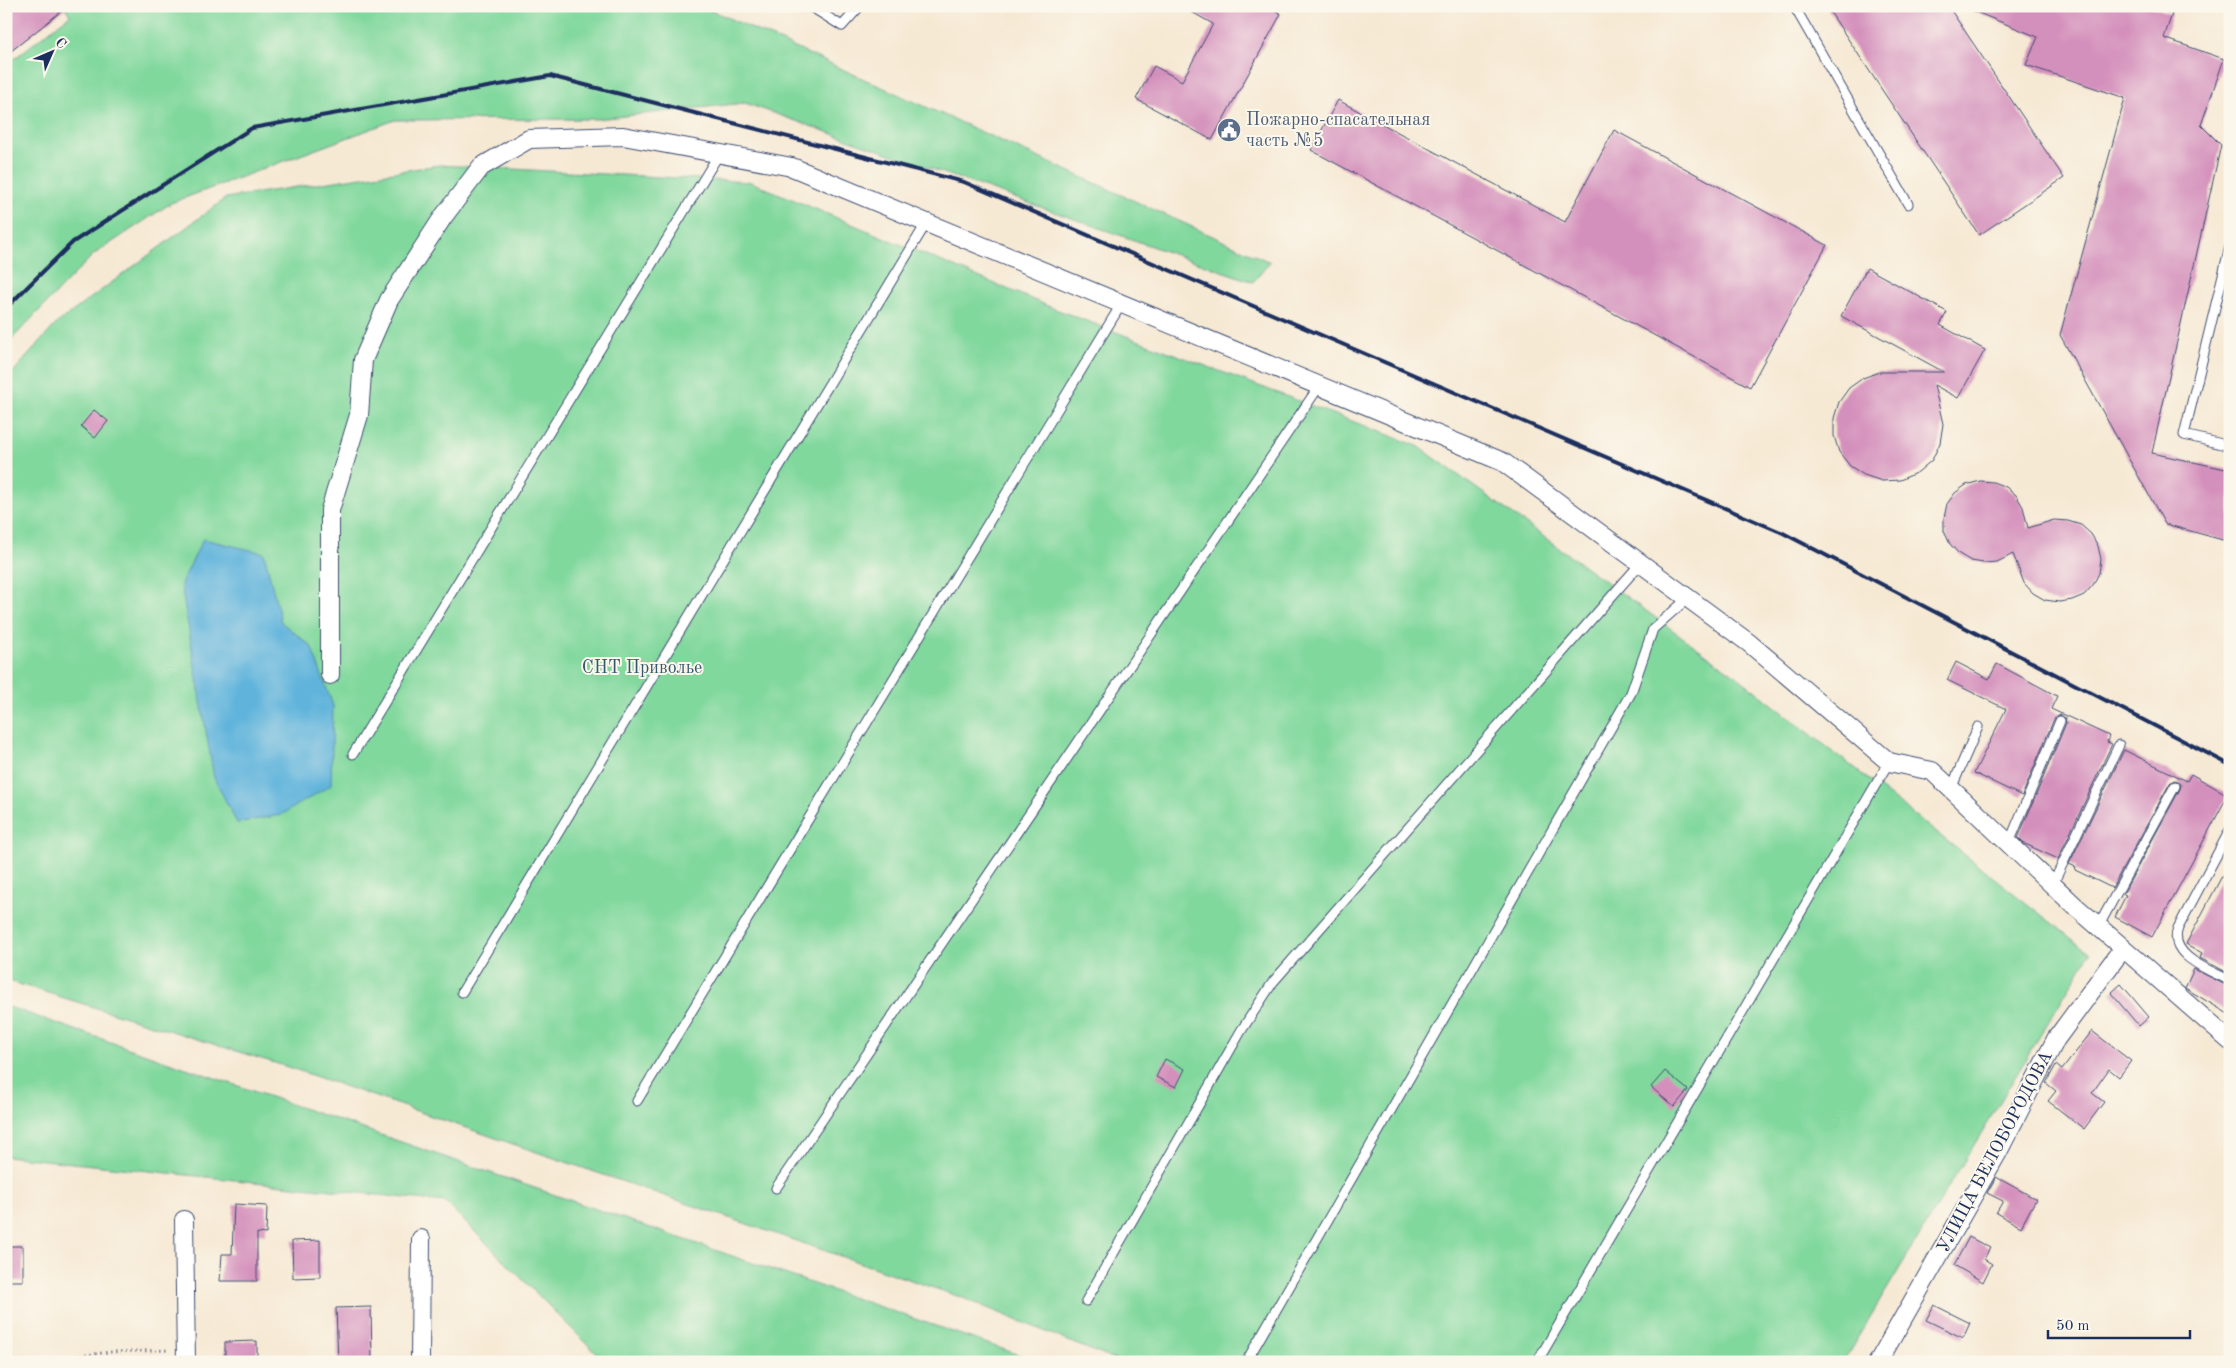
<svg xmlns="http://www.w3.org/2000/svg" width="2236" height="1368" font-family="'Old Standard TT',serif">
  <rect width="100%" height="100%" fill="#fbf7ec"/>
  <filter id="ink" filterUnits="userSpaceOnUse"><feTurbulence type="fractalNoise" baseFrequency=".02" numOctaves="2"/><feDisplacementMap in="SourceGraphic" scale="10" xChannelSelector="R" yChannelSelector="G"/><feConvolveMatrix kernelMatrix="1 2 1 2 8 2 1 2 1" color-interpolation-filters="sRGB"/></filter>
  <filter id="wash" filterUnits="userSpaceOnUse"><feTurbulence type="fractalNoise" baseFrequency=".0096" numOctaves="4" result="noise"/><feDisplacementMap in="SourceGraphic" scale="20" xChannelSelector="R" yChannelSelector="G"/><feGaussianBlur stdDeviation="1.12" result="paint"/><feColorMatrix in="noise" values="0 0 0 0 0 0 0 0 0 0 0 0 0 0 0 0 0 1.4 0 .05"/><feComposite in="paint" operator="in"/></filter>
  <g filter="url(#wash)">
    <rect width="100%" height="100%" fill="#f6e9d4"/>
    <path fill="#81d89d" stroke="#4e847e" d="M64 6H702L1270 262 1253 282 745 103 597 119 395 120 171 203 93 255 6 345V65L70 15Z
      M439 165 751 182 1055 309 1418 446 1739 678 2090 953 1843 1362H1120L963 1298 291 1068 6 980V380L57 323 226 198Z
      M6 1006 1040 1362H605L445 1202 6 1156Z"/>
    <path fill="#60b4dc" stroke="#3e729d" d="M203 539 264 553 281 622 311 646 333 706 331 785 281 815 237 823 214 778 181 584Z"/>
    <g id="blocks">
      <path fill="#d490bc" d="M16 6H68L6 55V14Z
        M1181 6H1210L1221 12 1224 6H1268L1281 14 1212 140 1136 99 1154 66 1182 81 1213 24Z
        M1826 6H1948L2064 178 1979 235Z
        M1961 6H2151L2172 14 2164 38 2224 59 2201 125 2221 145 2152 453 2230 470V542L2165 524 2060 335 2125 98 2026 65 2038 37Z
        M1338 100 1565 222 1614 130 1827 245 1750 387 1311 150Z
        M1867 268 1947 312 1940 325 1985 350 1958 398 1934 385 1943 424 1940 443 1932 460 1918 472 1900 480 1882 481 1864 475 1850 466 1839 452 1834 436V418L1839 402 1849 388 1863 378 1879 372H1944L1841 316Z
        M94 410 108 421 95 438 81 426Z
        M1980 481 1993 482 2006 487 2016 495 2023 507 2028 528 2054 520 2068 521 2081 525 2091 534 2098 546 2101 559 2099 573 2093 585 2084 595 2072 600 2059 602 2045 600 2033 593 2024 583 2013 554 1997 562 1984 563 1971 561 1959 554 1950 544 1944 531V518L1947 504 1955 493 1966 485Z
        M1956 662 1989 679 1997 664 2057 696 2051 709 2109 736 2107 742 2112 744 2058 859 2023 843 2018 838 2066 723 2065 718 2060 715 2054 719 2022 796 1974 773 2006 709 1947 680Z
        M2124 750 2187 781 2191 774 2228 795 2152 937 2115 917 2126 895 2123 894 2180 789 2181 785 2178 781 2174 780 2170 783 2112 888 2075 870 2076 867 2069 864Z
        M2230 861V974L2200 958 2202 953 2186 944Z
        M2194 969 2230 987V1015L2185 988Z
        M2121 984 2149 1017 2139 1026 2111 993Z
        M2092 1031 2131 1061 2119 1077 2109 1069 2092 1093 2104 1102 2084 1129 2048 1101 2056 1091 2046 1083 2056 1065 2062 1070Z
        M1165 1059 1185 1069 1176 1087 1156 1077Z
        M1665 1071 1688 1090 1674 1107 1651 1087Z
        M1996 1177 2036 1199 2021 1227 1996 1213 2003 1201 1987 1193Z
        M234 1204 267 1206 266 1234 257 1233V1281H220L222 1254H232Z
        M1969 1237 1990 1248 1984 1259 1992 1264 1983 1282 1954 1265Z
        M320 1240V1277L293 1278 292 1241Z
        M6 1246H23V1281H6Z
        M1934 1305 1970 1323 1963 1338 1926 1320Z
        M371 1307 372 1362H338L336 1308Z
        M257 1341V1362H225V1342Z"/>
    </g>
  </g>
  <g filter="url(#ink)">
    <use href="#blocks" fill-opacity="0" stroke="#3c4b70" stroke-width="1"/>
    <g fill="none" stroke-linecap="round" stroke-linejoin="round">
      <g stroke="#3c4b70" stroke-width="11">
        <path id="lane" d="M810 6 842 26 860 6
          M1794 6 1908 204
          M2230 246 2184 435 2230 446
          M353 754 719 154
          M1951 789 1978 727
          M2230 830 2178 928C2167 956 2211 970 2230 981
          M2009 843 2060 721
          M2053 884 2119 745
          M2098 927 2175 786
          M462 992 927 222
          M637 1101 1122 303
          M776 1188 1320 385
          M1086 1301 1241 1031 1273 982 1640 564
          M1246 1362 1631 693 1653 629 1687 599
          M1537 1362 1889 762"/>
      </g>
      <g stroke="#3c4b70" stroke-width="20">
        <path id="street" d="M330 675V510L359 415 363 360 389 300 443 217 481 167 529 139 623 136 792 167 1503 462 1749 643 1889 762 1932 771 2076 907 2230 1041
          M184 1220 186 1362
          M420 1362 421 1239
          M1878 1362 1998 1152 2056 1039 2123 948"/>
      </g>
      <path stroke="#3c4b70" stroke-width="3" stroke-dasharray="1 4" stroke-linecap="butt" d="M31 1362 110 1352 170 1350"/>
      <use href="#lane" stroke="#fff" stroke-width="9"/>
      <use href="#street" stroke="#fff" stroke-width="18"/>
      <path stroke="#1b2f5e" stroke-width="4" d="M6 308 73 242 252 128 550 76 964 182 1783 533 2230 765"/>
    </g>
  </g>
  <defs>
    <g id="civic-disc" transform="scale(1.25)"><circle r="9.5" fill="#5c6f8a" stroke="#fbf7ec"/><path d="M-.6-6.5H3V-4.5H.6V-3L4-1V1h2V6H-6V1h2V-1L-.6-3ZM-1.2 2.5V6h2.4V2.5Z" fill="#fff"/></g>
  </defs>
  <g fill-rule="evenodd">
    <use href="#civic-disc" x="1229" y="130"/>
  </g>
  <g text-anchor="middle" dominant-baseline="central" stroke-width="4" stroke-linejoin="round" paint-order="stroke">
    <g font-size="18" fill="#4e5e75" stroke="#fbf7ec" text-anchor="start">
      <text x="1246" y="120">Пожарно-спасательная<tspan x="1246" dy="21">часть №5</tspan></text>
    </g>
    <g font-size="18" fill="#34596e" stroke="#fbf7ec">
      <text x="642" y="668">СНТ Приволье</text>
    </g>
    <g font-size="18" fill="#1b2f5e" stroke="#fbf7ec">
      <text transform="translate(1995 1152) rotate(-62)">УЛИЦА БЕЛОБОРОДОВА</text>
    </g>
  </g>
  <rect width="2236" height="1368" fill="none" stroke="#fbf7ec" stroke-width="25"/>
  <g transform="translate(52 52) rotate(45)" stroke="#fbf7ec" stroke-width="4" paint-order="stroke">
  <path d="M0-4L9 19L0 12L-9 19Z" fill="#1b2f5e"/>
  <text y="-8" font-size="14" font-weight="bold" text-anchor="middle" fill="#1b2f5e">С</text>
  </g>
  <path d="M2048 1330v8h142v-8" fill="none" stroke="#1b2f5e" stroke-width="2.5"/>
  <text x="2056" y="1330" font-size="15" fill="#1b2f5e" stroke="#fbf7ec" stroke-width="4" paint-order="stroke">50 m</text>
</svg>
